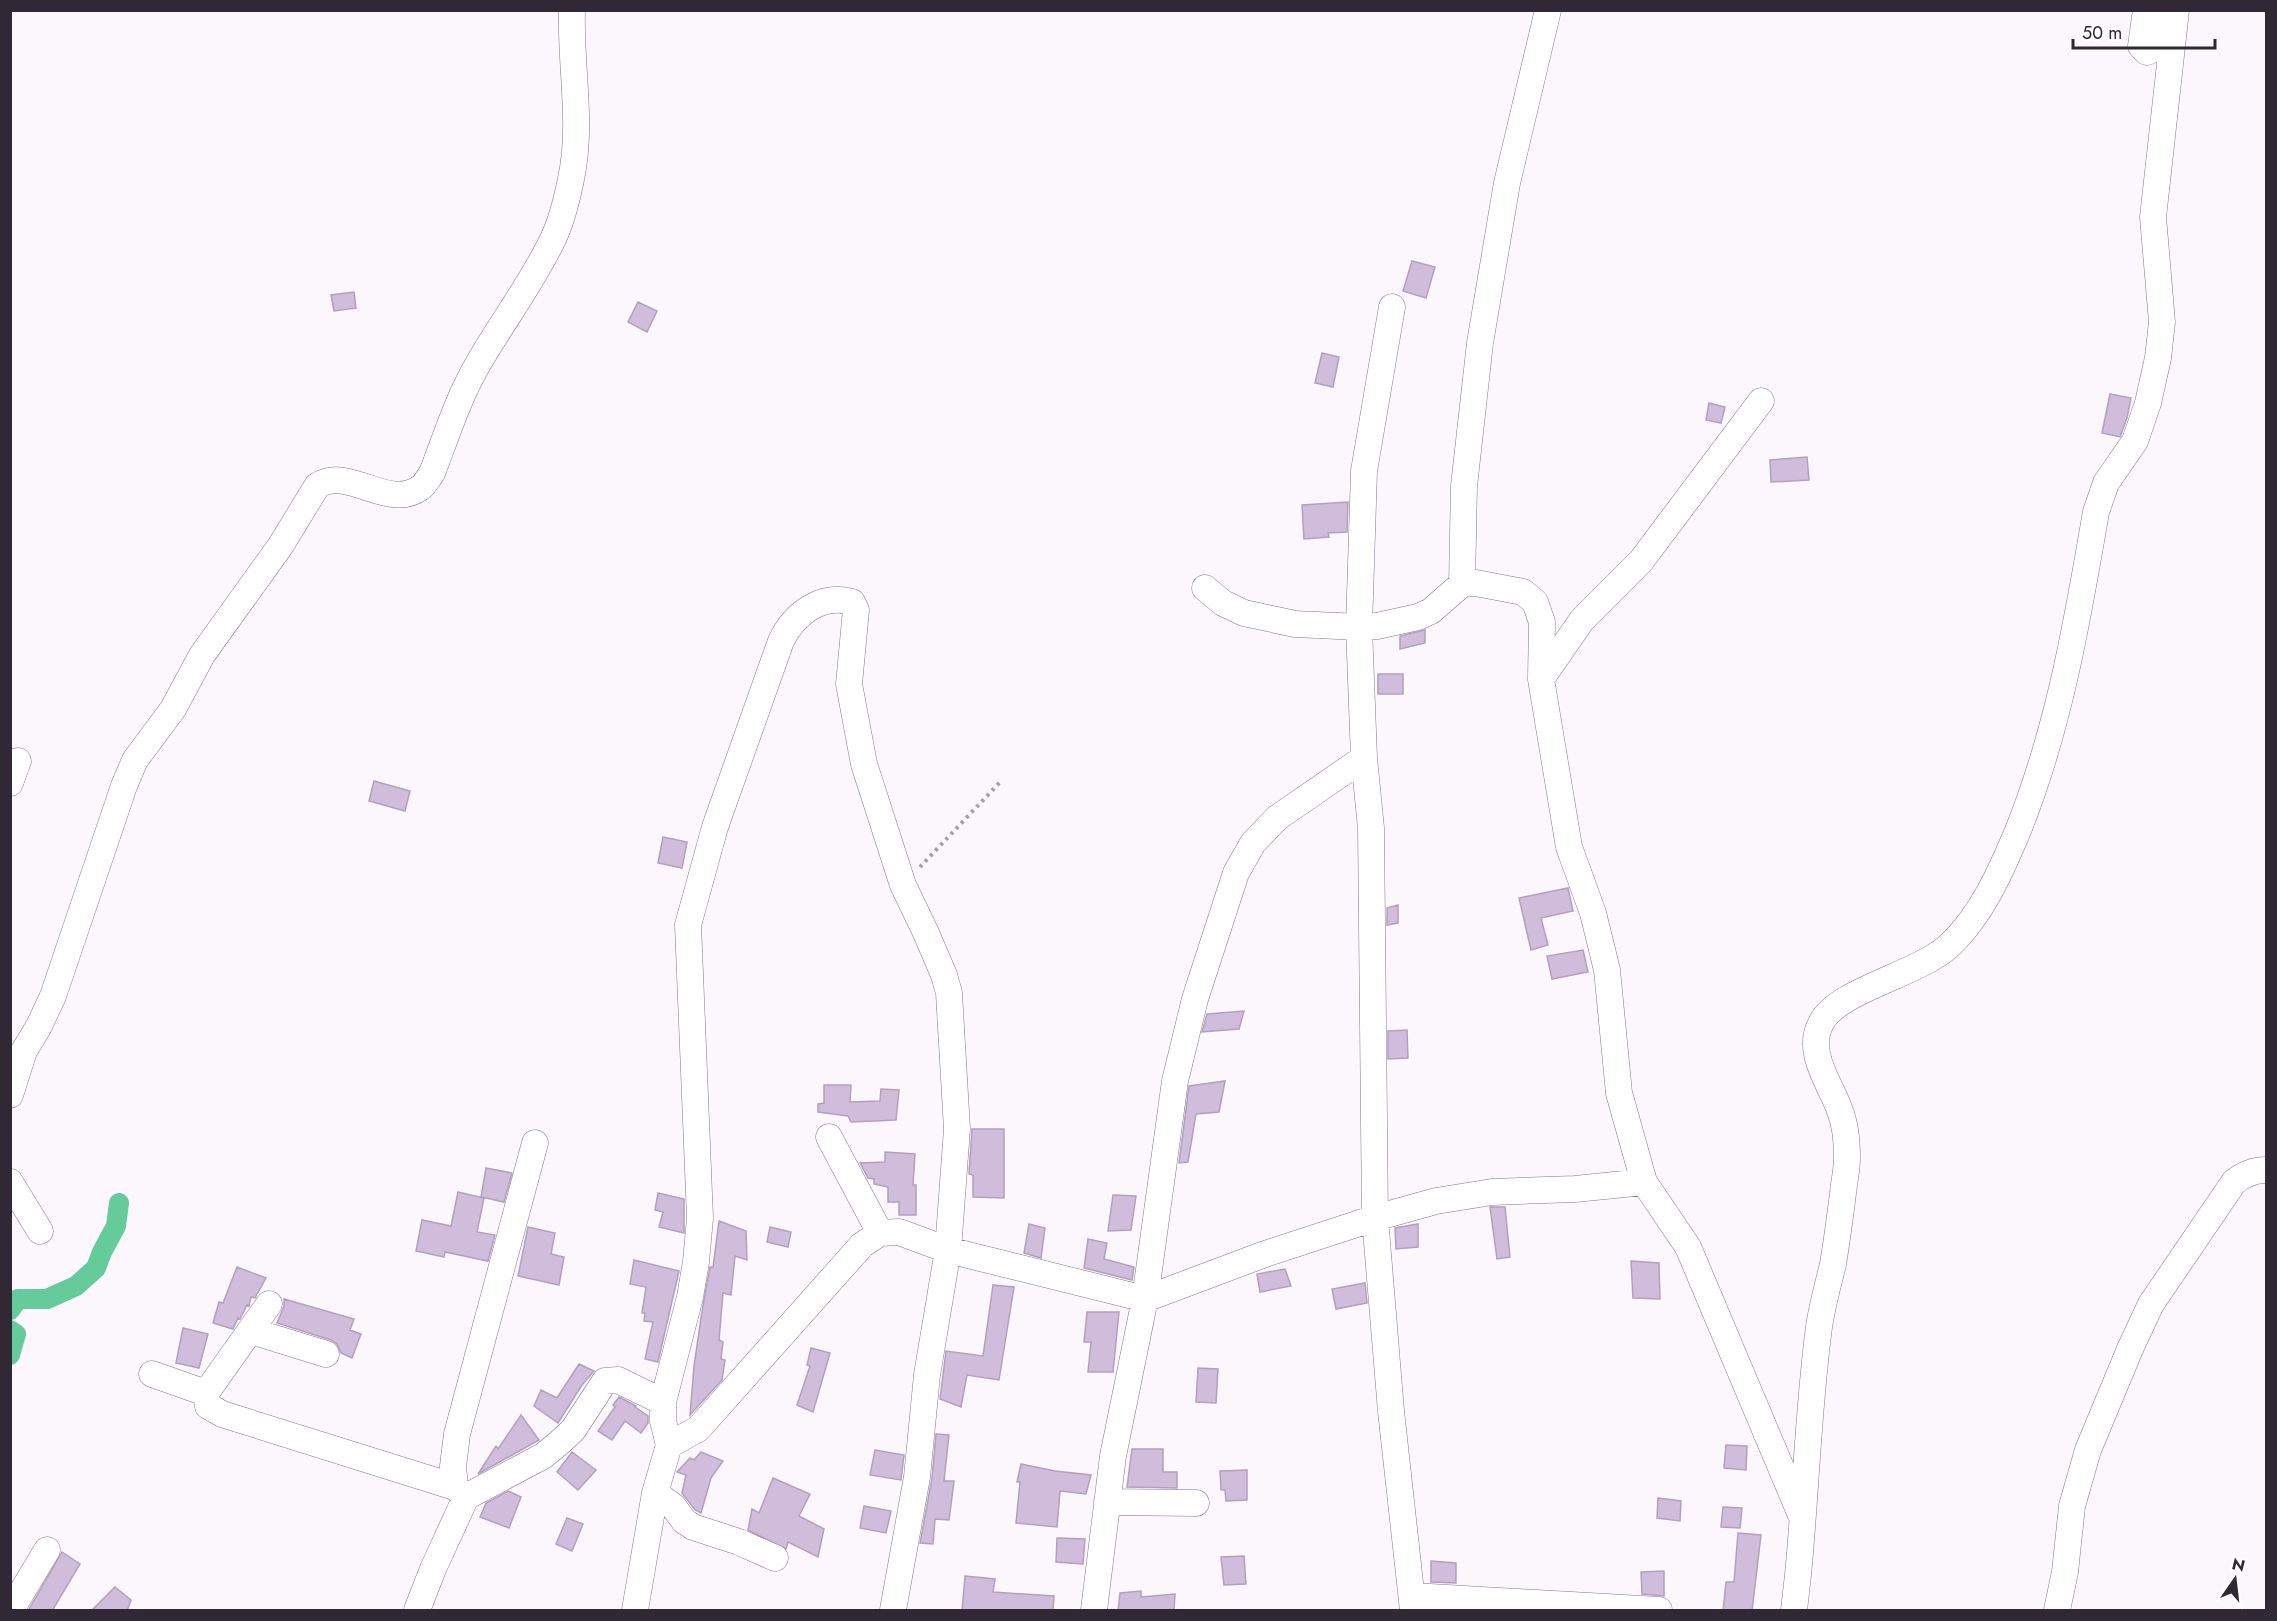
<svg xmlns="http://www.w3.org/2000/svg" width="2277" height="1621" font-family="Jost,sans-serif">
  <rect width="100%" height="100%" fill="#fbf7fd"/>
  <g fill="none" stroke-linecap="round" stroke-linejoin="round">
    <path stroke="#65cb9b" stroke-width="20" d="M10 1310 18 1299H47L76 1286 96 1268 102 1252 116 1226 119 1203
      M10 1330 16 1334 10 1355"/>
  </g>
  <path fill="#d0bcdb" stroke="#b3a0be" stroke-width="1.5" d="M1412 261 1435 267 1426 298 1403 291Z
    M354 292 356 308 334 311 331 295Z
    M638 302 657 311 647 332 628 322Z
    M1322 353 1339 357 1333 387 1315 383Z
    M2110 394 2131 398 2127 418 2120 437 2102 433Z
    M1709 403 1725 407 1721 423 1706 420Z
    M1807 457 1809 480 1771 482 1770 460Z
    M1348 502 1347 532 1328 533 1329 537 1304 539 1302 505Z
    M1425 630V643L1400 649V636Z
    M1378 674H1403V694H1378Z
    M374 781 410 791 405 811 369 801Z
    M663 837 687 842 682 868 658 863Z
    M1568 888 1573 911 1541 918 1548 945 1531 950 1519 898Z
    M1398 905V923L1387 925V908Z
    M1583 950 1588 972 1552 979 1547 956Z
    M1244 1011 1239 1029 1202 1032 1207 1014Z
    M1407 1030 1408 1058 1388 1059V1031Z
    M1225 1081 1219 1112 1196 1114 1188 1162 1179 1163 1189 1086Z
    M824 1085H851L850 1102 880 1101 881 1089 899 1090 896 1120 851 1122 848 1116 818 1112V1104L824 1103Z
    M972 1129H1004V1198L973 1197V1175L969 1174Z
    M885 1152 915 1154 913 1185H916V1215H899V1202H888V1187L874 1184V1179L868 1178 860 1163 885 1162Z
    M486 1168 512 1173 504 1202 481 1197Z
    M458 1192 484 1198 477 1232 495 1235 488 1261 445 1252 444 1257 416 1251 422 1220 451 1226Z
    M658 1193 684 1199V1233L659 1227 663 1212 655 1210Z
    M1113 1195 1136 1196 1131 1230 1108 1231Z
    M1490 1207H1505L1510 1257 1497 1259Z
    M719 1221 746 1231 747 1260 735 1256 731 1295 723 1293 719 1340 723 1342 721 1359 725 1360 722 1380 690 1415 694 1366 702 1311 710 1267H713Z
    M1029 1224 1045 1228 1041 1258 1024 1253Z
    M1418 1224V1247L1396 1249 1395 1228Z
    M528 1227 555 1233 551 1254 564 1257 559 1285 518 1276Z
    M770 1227 791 1232 788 1247 767 1242Z
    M1088 1239 1107 1243 1104 1259 1134 1267 1132 1280 1084 1268Z
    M634 1260 679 1271 658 1362 645 1359 653 1322 644 1321 645 1313H642L646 1287 630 1284Z
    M1631 1261 1659 1263 1660 1299 1633 1298Z
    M237 1267 266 1278 255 1298 251 1297 249 1306 247 1305 240 1319 238 1318 233 1329 213 1323 219 1302 223 1303Z
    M1285 1269 1291 1286 1260 1292 1257 1274Z
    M1365 1283 1367 1303 1336 1309 1332 1289Z
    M993 1285 1014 1287 999 1380 967 1375 961 1407 940 1399 946 1351 983 1356Z
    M284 1299 354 1319 350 1330 361 1334 352 1358 341 1353 337 1344 331 1340 277 1323 284 1306Z
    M1087 1312H1119L1113 1372H1088L1091 1342H1084Z
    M183 1328 208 1334 199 1368 176 1363Z
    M811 1348 830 1353 813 1412 797 1405 810 1366 807 1365Z
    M579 1364 594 1371 582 1385 558 1423 534 1406 541 1390 557 1398Z
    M1198 1368 1218 1369 1216 1403 1196 1402Z
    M619 1397 636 1406 635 1407 648 1416V1423L641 1433 625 1421 612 1440 598 1431 615 1407 613 1405Z
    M521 1415 539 1440 478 1474 496 1446 498 1449Z
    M936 1434 949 1435 944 1481H954L949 1520 935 1519 933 1544 920 1543 932 1478Z
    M1726 1445 1747 1446 1746 1470 1724 1468Z
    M1132 1449H1163V1472H1177V1488L1127 1487Z
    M875 1450 904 1455 901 1480 870 1475Z
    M572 1452 596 1470 578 1490 557 1472Z
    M701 1452 723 1461 711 1478 701 1513 695 1510 682 1493 686 1475 677 1472 690 1458 694 1460Z
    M1021 1464 1055 1471 1091 1475 1086 1494 1060 1491 1057 1527 1016 1523 1020 1482H1017Z
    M1247 1470V1500L1226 1501 1225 1490H1221L1220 1471Z
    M773 1478 810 1494 799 1516 824 1529 818 1557 788 1542 786 1549 748 1530 752 1509 759 1513Z
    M508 1491 521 1497 509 1528 480 1517 486 1503Z
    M1658 1498 1681 1501 1680 1521 1657 1518Z
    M864 1506 891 1511 886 1533 860 1528Z
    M1723 1507 1742 1508 1740 1528 1721 1527Z
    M567 1518 583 1524 572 1551 556 1544Z
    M1738 1533 1761 1535 1752 1611H1723L1726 1582H1734Z
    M1057 1538 1085 1539 1083 1564 1056 1562Z
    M62 1552 80 1564 52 1611H28Z
    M1244 1556 1246 1584 1224 1585 1221 1557Z
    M1431 1561 1456 1563V1583L1431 1582Z
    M1664 1571V1596L1642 1594 1641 1572Z
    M965 1576 995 1579 993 1592 1054 1596 1053 1611H962Z
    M115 1587 131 1600 127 1611H91Z
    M1141 1591V1597L1175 1594 1174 1611H1118L1120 1593Z"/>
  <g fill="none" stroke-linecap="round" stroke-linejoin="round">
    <g stroke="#867490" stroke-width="27">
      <path id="minor" d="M2146 10 2141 46 2147 52 2151 50 2161 29 2171 15
        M1392 307 1364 471 1359 627 1364 758 1371 828 1375 1218 1391 1411 1413 1610
        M1462 584 1464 486 1480 343 1507 183 1548 10
        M1205 588 1223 603 1244 613 1295 624 1359 627 1377 626 1418 617 1431 611 1462 584 1476 583 1523 592 1535 602 1542 622 1541 679 1569 847 1593 913 1607 970 1619 1093 1644 1182 1688 1247 1801 1515
        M1541 679 1582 620 1641 561 1761 401
        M10 783 18 761
        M10 1095 24 1051 39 1026 53 996 124 786 135 760 173 709 202 655 281 545 317 486C348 465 388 511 420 488 425 485 428 478 432 473 446 437 458 398 478 364 502 322 532 283 553 239 562 220 567 199 571 179 583 123 570 66 572 10
        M829 1137 880 1233
        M10 1182 40 1231
        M269 1304 206 1393 208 1406 222 1414 455 1487 466 1497
        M251 1331 326 1354
        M152 1374 206 1393
        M669 1445 698 1429 862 1245 880 1233 899 1232 948 1250 1145 1299 1265 1254 1375 1218 1436 1201 1492 1192 1575 1189 1644 1182
        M455 1487 453 1466 457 1434 535 1143
        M655 1493 673 1506 684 1521 693 1527 739 1542 775 1558
        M1107 1502 1196 1503
        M1412 1596 1659 1610
        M11 1610 47 1550
        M417 1610 433 1569 466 1497 543 1456 559 1443 573 1430 605 1381 618 1380 663 1402
        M635 1610 655 1493 669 1445 663 1421V1402L690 1297 696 1262 700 1218 688 925 715 827 781 641C794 614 821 593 852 602L856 610 849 684 864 764 903 885 926 933 944 975 949 993 957 1129 948 1250 927 1375 917 1477 893 1610
        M1094 1610 1113 1456 1145 1299 1175 1081 1195 999 1236 873 1253 843 1277 818 1364 758
        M1794 1610 1798 1575C1806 1493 1808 1409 1819 1327 1822 1306 1828 1285 1833 1264 1837 1240 1840 1217 1843 1193 1844 1182 1847 1170 1847 1158 1847 1142 1846 1126 1840 1111 1831 1084 1805 1053 1821 1023 1838 989 1921 974 1951 944 1982 914 2000 873 2017 833 2059 729 2077 623 2096 512L2106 483 2135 441 2148 403 2158 358 2162 322 2153 217 2176 10
        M2057 1610 2065 1572 2072 1506 2088 1450 2130 1349 2151 1304 2234 1182C2244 1174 2253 1170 2266 1170"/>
    </g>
    <path stroke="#a59fa8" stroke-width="4" stroke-dasharray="3 4.5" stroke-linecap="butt" d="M920 867 1002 780"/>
    <use href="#minor" stroke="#fff" stroke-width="26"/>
  </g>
  <rect width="2277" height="1621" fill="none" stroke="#302834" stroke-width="24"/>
  <g transform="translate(2235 1579) rotate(14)" stroke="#ffffff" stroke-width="4.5" paint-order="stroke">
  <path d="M0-4.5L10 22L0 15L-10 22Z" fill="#302834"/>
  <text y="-9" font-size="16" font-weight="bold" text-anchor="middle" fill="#302834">N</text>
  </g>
  <path d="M2073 39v9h142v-9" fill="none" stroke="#302834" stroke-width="3"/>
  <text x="2082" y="39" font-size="18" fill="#302834" stroke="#ffffff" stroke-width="4.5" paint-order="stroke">50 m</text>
</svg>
